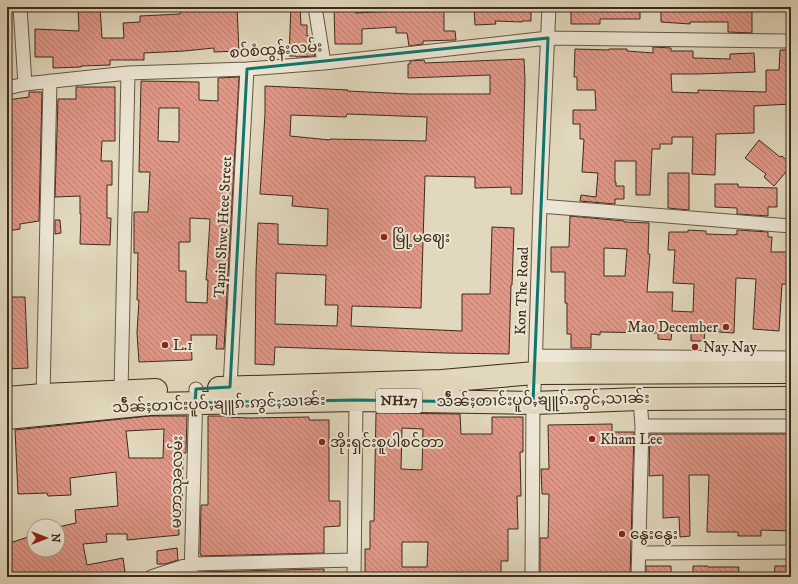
<svg xmlns="http://www.w3.org/2000/svg" width="798" height="584" font-family="'IM FELL DW Pica','Noto Sans Myanmar',serif">
  <defs>
    <pattern id="building-back-hatch" width="6" height="6" patternUnits="userSpaceOnUse"><rect width="6" height="6" fill="#e39787"/><path d="M-1 5l2 2M0 0l6 6M5-1l2 2" fill="none" stroke="#b97b6e"/></pattern>
  </defs>
  <rect width="100%" height="100%" fill="#e1d8bd"/>
  <filter id="stains"><feTurbulence type="fractalNoise" baseFrequency=".005" numOctaves="4"/><feColorMatrix values="0 0 0 0 .2 0 0 0 0 .09 0 0 0 0 .02 0 0 0 .5 -.17"/></filter>
  <radialGradient id="worn" r=".72"><stop offset=".6" stop-color="#630" stop-opacity="0"/><stop offset="1" stop-color="#630" stop-opacity=".3"/></radialGradient>
  <path fill="url(#building-back-hatch)" stroke="#3e2a1c" fill-rule="evenodd" d="M78 7H100L102 38H124L123 23 140 22V16L180 14V7H237L239 51 214 52V48L184 51 144 53V60H110V65L81 66V67L53 68V57H35V29L79 31Z
    M291 7H300L301 25H307V36H312L315 56 296 57V56H289Z
    M334 7H356V13L396 11V7H444V31H455L456 40 423 41V44L409 46 407 33H396V27L362 29V44H335Z
    M474 7H531V21H522V22L495 21 496 24 475 25Z
    M571 7H640V19H600V24H571Z
    M661 7H752V33L728 32V22H690V24L661 22Z
    M653 47 671 48V51H693V58L730 59V54L754 53 755 72 698 74H671L672 92 698 93V90L766 92V70H779L780 50H791V104L754 106V133L716 134 715 175 692 174 693 137H672V144H660V149H652L650 195H636V161H615V182H616V186H624V199H615V204L580 201 581 195 596 197 598 173 582 172 584 139H580V124H573V110H596L595 90H577V77H574L575 49 609 50V49H627V51L653 53Z
    M524 59 525 80 522 194H511V187L475 188V177L425 176 421 308 352 306 351 326 462 331V294H490L492 227 514 228 512 285H511L509 354 446 353 275 347 274 365 255 364 256 271 258 223 278 224V244L327 246 328 209 292 206 293 196 260 194 265 114V86L348 90 347 91 409 94H490V75L408 78V64H410V61L424 60 425 63ZM347 114 427 117 426 141 330 139V140L290 136 291 115 346 117ZM276 273 326 275 325 305H338L337 326 275 324Z
    M239 77 224 349H216L217 335H191L192 360 139 362 137 333 139 300H137L138 253H134V212H148L150 172H139L141 81 199 82V100L218 101V78ZM159 108H179V142L158 141ZM190 218 210 219 207 268 206 280H208L207 303 186 302V271H179V242H190Z
    M76 87H115V141H102L101 161H112V185H107V218H111L110 245 80 244 81 214H80V196L55 197 58 99H76Z
    M29 92H42L39 221 20 224V229L7 231V100L29 97Z
    M759 140 780 157 782 156 791 164V166L774 186 764 177 766 174 745 158Z
    M668 173H689V210L668 208Z
    M715 184H738V187L777 188V207H768V216L737 214V208L715 207Z
    M570 216 624 221V222L649 223 648 254H650L647 292H673L672 311 693 312 694 284 673 283 675 250H668L669 232H688V230L706 231V234L735 235V234L737 235V230L768 232V237H772L771 252H791V284H782L779 331 753 329 756 279 736 278 734 333 705 331 704 341H691V331L672 330 671 340 658 339V333L600 332V335L591 334V348H571V334H567V303H565V272H551V247H569ZM604 248 627 249 625 276H604Z
    M55 220H60L61 233 55 234Z
    M7 297H25L28 368 7 369Z
    M376 413 460 414 461 434H492V417H523V452H520L521 496H517L518 529H508V561H501V577H365V549H370V521H374ZM402 428 423 429 422 470 401 469ZM402 542H428L427 567H402Z
    M150 416H187L186 453H183L182 514H178L179 535 127 540V534H106L107 542 83 544 87 565 123 558 125 572 106 576 107 577H7V544L34 535V550H58V527L76 523 75 510 118 506 116 472 70 478 71 495 48 496 47 493 18 494 15 430ZM164 429 163 458H129L126 431Z
    M208 416H227V417L249 418 309 417V420H329V501H340V526L324 527V553L201 556V554H200L201 505H208Z
    M612 424V432H634L630 577H540V538H548L549 494H542L541 469H549L548 425Z
    M650 434H791V531L761 530V536H738V532H707L709 475H689L690 536 680 537 679 517 663 518V475L649 476Z
    M177 548 178 560 165 564H157V551Z
    M646 566H671V577H646Z
    M693 566H708V567H739L738 577H693Z
    M775 566H788V577H774Z
    M324 569V577H201V572Z"/>
  <g fill="none" stroke-linecap="round" stroke-linejoin="round">
    <g stroke="#675644" stroke-width="15">
      <path id="street" d="M20 7 25 84
        M315 7 324 63
        M7 88 25 84 128 73 247 69 324 63 548 38 791 41
        M540 206 791 226
        M536 356 791 358
        M230 387 247 69
        M121 391 128 73
        M43 395 50 81
        M642 426H791
        M639 553 791 552
        M151 577 191 564 354 560
        M191 577 196 389
        M354 577 356 400
        M532 577 533 403 535 373 540 206 549 7
        M638 577 642 426 640 399"/>
    </g>
    <g stroke="#3e2a1c" stroke-width="24">
      <path id="highway" d="M219 388 442 381 535 373 791 372
        M7 398 43 395 156 390
        M7 418 149 404 356 400 533 403 640 399 791 398"/>
    </g>
    <use href="#street" stroke="#ece6d4" stroke-width="13"/>
    <use href="#highway" stroke="#e1d8bd" stroke-width="22"/>
  </g>
  <path fill="none" stroke="#0f766e" stroke-width="3" stroke-linejoin="round" d="M548 38 533 403 356 400 195 403 196 389 230 387 247 69Z"/>
  <g fill="#8f2418" stroke="#ece6d4" stroke-width="1.5">
    <circle cx="384" cy="237" r="4"/>
    <circle cx="726" cy="327" r="4"/>
    <circle cx="165" cy="345" r="4"/>
    <circle cx="695" cy="347" r="4"/>
    <circle cx="592" cy="439" r="4"/>
    <circle cx="322" cy="442" r="4"/>
    <circle cx="622" cy="534" r="4"/>
  </g>
  <g text-anchor="middle" dominant-baseline="central" stroke-width="4" stroke-linejoin="round" paint-order="stroke">
    <rect fill="#ece6d4" stroke="#726253" stroke-width="1" x="376" y="389" width="46" height="24" rx="3"/>
    <g font-size="14" font-weight="bold" fill="#3e2a1c">
      <text x="399" y="401">NH27</text>
    </g>
    <g font-size="15" fill="#3e2a1c" stroke="#ece6d4">
      <text transform="translate(276 50) rotate(-4)">စဝ်စံထွန်းလမ်း</text>
      <text transform="translate(223 227) rotate(-87)">Tapin Shwe Htee Street</text>
      <text transform="translate(522 291) rotate(-88)">Kon The Road</text>
      <text transform="translate(543 400) rotate(-1)">သဵႅၼ်ႈတၢင်းပူဝ်ႇၶျူၵ်ႉဢွင်ႇသၢၼ်း</text>
      <text transform="translate(219 404) rotate(-2)">သဵႅၼ်ႈတၢင်းပူဝ်ႇၶျူၵ်ႉဢွင်ႇသၢၼ်း</text>
      <text transform="translate(177 482) rotate(-89)">မဟာသုခလမ်း</text>
    </g>
    <g font-size="15" fill="#3e2a1c" stroke="#ece6d4" text-anchor="start">
      <text x="392" y="237">မြို့မဈေး</text>
      <text x="718" y="327" text-anchor="end">Mao December</text>
      <text x="173" y="345">L.1</text>
      <text x="703" y="347">Nay Nay</text>
      <text x="600" y="439">Kham Lee</text>
      <text x="330" y="442">အိုးရှင်းစူပါစင်တာ</text>
      <text x="630" y="534">နွေးနွေး</text>
    </g>
  </g>
  <rect width="798" height="584" fill="none" stroke="#e1d8bd" stroke-width="24"/>
  <rect x="8" y="8" width="782" height="568" fill="none" stroke="#3e2a1c" stroke-width="2"/>
  <rect x="12" y="12" width="774" height="560" fill="none" stroke="#3e2a1c"/>
  <g transform="translate(46 538) rotate(90)"><circle r="19" fill="#ece6d4" stroke="#a69b8a"/>
  <path d="M0-3L7 15L0 10L-7 15Z" fill="#8f2418"/>
  <text y="-6" font-size="11" font-weight="bold" text-anchor="middle" fill="#3e2a1c">N</text>
  </g>
  <rect width="100%" height="100%" filter="url(#stains)"/>
  <rect width="100%" height="100%" fill="url(#worn)"/>
</svg>
